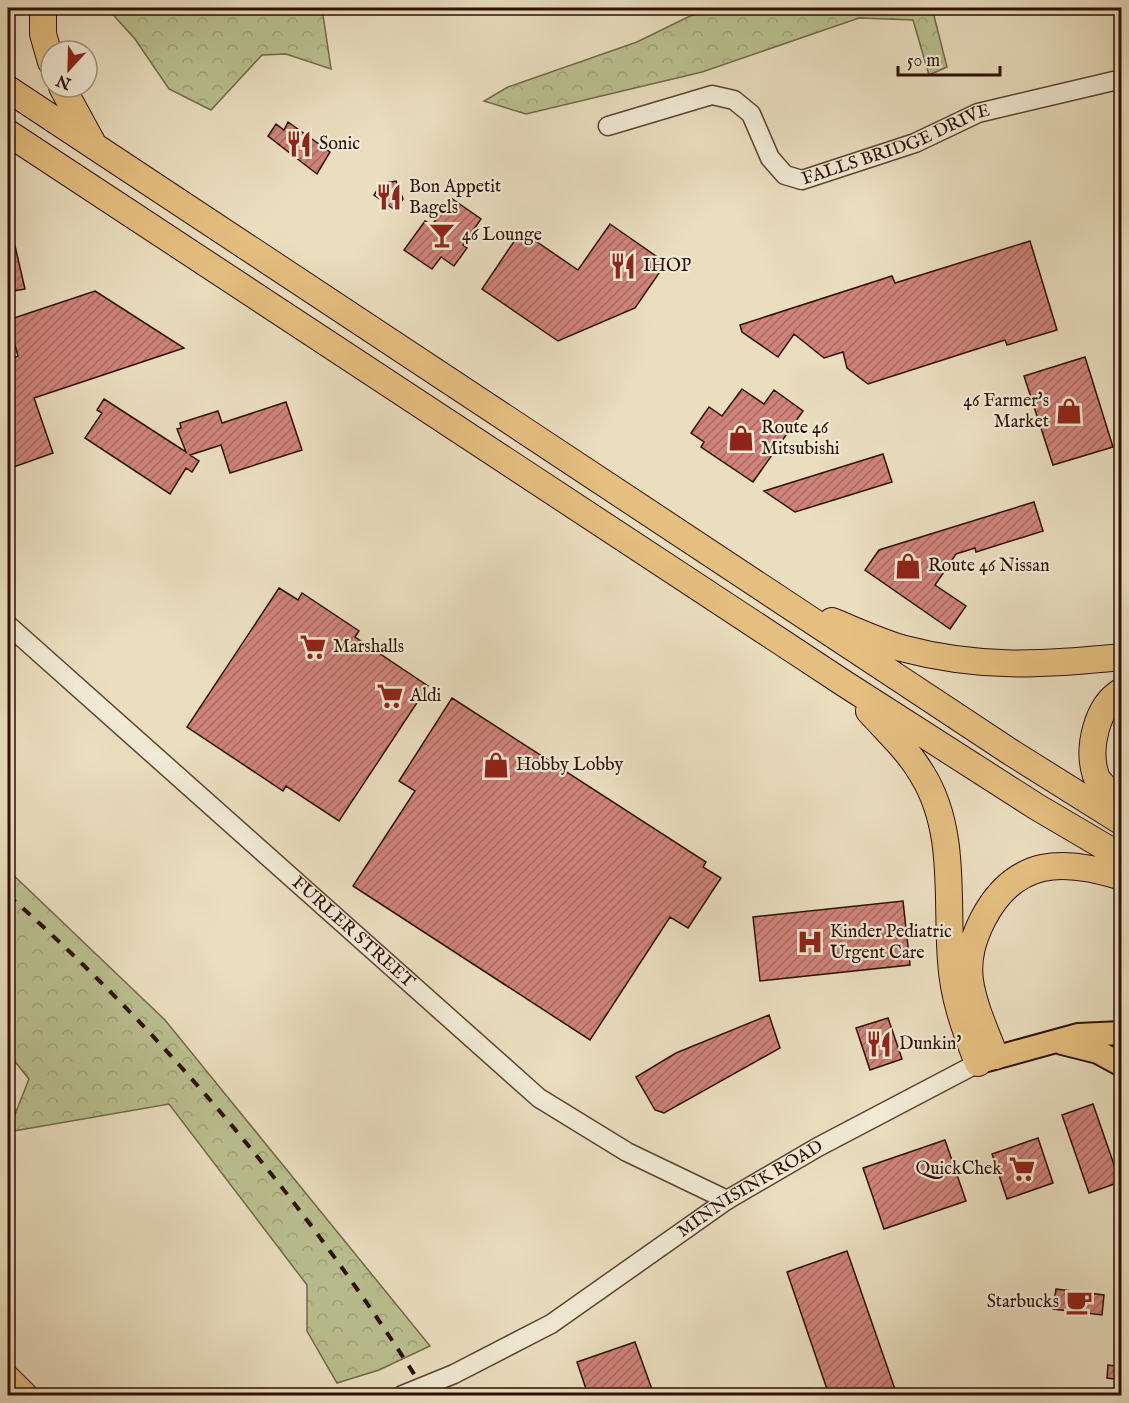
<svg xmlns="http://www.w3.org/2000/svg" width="1129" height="1403" font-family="'IM FELL English',serif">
  <defs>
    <pattern id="forest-crowns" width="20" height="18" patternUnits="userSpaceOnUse" patternTransform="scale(1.5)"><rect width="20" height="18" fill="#bac090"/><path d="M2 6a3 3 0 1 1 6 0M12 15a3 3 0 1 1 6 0" fill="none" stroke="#a0a47b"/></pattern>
    <pattern id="building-hatch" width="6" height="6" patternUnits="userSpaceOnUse" patternTransform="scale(1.5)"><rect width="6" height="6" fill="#cf837a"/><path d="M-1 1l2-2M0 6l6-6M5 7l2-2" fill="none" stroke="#a86a62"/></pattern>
  </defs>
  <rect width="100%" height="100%" fill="#eadebf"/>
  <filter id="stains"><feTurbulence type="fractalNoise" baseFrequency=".00333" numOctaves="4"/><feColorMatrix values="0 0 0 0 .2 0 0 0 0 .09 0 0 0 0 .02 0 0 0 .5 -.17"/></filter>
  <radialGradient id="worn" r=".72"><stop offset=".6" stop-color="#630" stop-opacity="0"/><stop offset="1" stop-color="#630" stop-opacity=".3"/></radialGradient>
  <path fill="url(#forest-crowns)" stroke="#746849" stroke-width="1.5" d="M107 8H322L331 69 286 54 262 55 211 110 169 89 135 39Z
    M721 8H932L947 67 929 75 913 20 859 18 702 72 526 114 484 101 508 87 637 42 690 16Z
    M8 870 165 1020 430 1346 379 1370 337 1383 307 1331V1285L169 1104 8 1132 29 1079 8 1053Z"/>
  <path fill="url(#building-hatch)" stroke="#2d0f02" stroke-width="1.5" d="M288 122 330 152 317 174 268 136 276 124 284 130Z
    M396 181 403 199 395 210 374 195 381 184Z
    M451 198 481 219 463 245 467 248 454 266 441 257 432 269 404 250 425 221 432 225Z
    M610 224 666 263 635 308 558 341 482 289 521 231 578 270Z
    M8 233H12L25 289 8 292Z
    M1030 241 1057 330 1007 345 1005 340 868 384 847 368 843 352 824 358 794 334 778 357 742 332 740 325 892 276 895 283Z
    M95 291 184 348 34 398 53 453 8 469V360L18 356 8 320Z
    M1085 357 1113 447 1053 465 1024 376Z
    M742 389 764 404 774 390 803 411 753 482 701 447 704 442 691 433 709 407 722 416Z
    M104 399 186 452 177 429 181 428 180 423 218 411 222 423 286 402 302 450 230 473 221 445 190 455 199 461 192 472 186 468 170 494 85 438 102 413 97 410Z
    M883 454 892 482 795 512 764 491Z
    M1034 502 1043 531 976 552 975 548 956 554 935 585 966 606 950 629 865 570 879 550Z
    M279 588 298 600 302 593 359 631 355 637 428 686 339 821 286 786 283 791 187 727Z
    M452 698 706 862 703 867 721 878 688 928 670 917 590 1040 353 886 415 791 399 781Z
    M903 901 910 965 760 981 753 917Z
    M769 1015 780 1048 664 1113 655 1110 636 1077 676 1053Z
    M888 1018 902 1059 870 1070 856 1028Z
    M1093 1104 1120 1182 1089 1193 1062 1115Z
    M1038 1138 1053 1183 1007 1199 992 1154Z
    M945 1140 966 1201 884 1229 863 1168Z
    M847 1251 897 1395H829L787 1272Z
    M1056 1289 1104 1295 1102 1315 1053 1309Z
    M635 1342 654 1395H588L577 1362Z
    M1108 1365 1122 1367V1380L1107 1378Z"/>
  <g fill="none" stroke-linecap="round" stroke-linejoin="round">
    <g stroke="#5c4331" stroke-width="21">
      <g id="minor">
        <path id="s1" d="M608 126 712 95 734 100 751 114 770 158 785 175 802 180 915 143 978 113 1122 79"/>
        <path id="s2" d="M8 625 539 1098 627 1152 727 1200"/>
        <path id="s3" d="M454 1374 551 1324 727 1200 818 1147 978 1063"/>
      </g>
    </g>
    <g stroke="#2d0f02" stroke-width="26">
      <path id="major" d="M1062 1043 1098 1052 1122 1065
        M980 1062 1078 1035 1122 1033"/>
    </g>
    <g stroke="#2d0f02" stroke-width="28">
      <path id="highway" d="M43 8V34L51 62
        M62 87 92 142
        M8 89 1012 753 1122 822
        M8 133 845 684 1037 807 1122 857
        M832 621C854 630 878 641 901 648 980 669 1042 665 1122 657
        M1122 691C1096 706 1087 749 1096 776 1100 785 1114 796 1122 804
        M869 711C887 731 908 750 922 774 957 830 946 899 951 961 953 997 965 1030 978 1063
        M995 1056C986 1032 974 1007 970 981 967 958 973 939 983 919 1015 858 1063 858 1122 877
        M8 1379 25 1396"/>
    </g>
    <use href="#minor" stroke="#f1ead5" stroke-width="18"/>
    <use href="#major" stroke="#e5bf80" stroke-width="22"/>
    <use href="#highway" stroke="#e5bf80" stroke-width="26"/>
    <path stroke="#2d0f02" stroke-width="4" stroke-dasharray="10 10" stroke-linecap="butt" d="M8 895C171 1039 312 1211 428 1396"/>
    <g stroke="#5c4331" stroke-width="21" stroke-linecap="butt">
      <path id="minor-bridge" d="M400 1396 454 1374"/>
    </g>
    <use href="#minor-bridge" stroke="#f1ead5" stroke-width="18"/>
  </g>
  <defs>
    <g id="restaurant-bare" transform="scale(2.07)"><path d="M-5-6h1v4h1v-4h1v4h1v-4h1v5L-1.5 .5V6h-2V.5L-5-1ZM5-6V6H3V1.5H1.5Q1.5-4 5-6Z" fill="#8f2418" stroke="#f1ead5" stroke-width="2.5" paint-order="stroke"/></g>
    <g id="bar-bare" transform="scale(2.07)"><path d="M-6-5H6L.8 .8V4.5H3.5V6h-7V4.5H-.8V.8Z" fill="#8f2418" stroke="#f1ead5" stroke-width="2.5" paint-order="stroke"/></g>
    <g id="shop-bare" transform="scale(2.07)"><path d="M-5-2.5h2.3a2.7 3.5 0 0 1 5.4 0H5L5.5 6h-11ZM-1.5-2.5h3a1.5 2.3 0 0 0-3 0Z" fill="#8f2418" stroke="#f1ead5" stroke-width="2.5" paint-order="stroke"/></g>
    <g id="supermarket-bare" transform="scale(2.07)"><path d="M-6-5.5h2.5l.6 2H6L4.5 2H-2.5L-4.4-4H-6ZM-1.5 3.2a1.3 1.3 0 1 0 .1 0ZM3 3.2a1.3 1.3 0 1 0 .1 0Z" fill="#8f2418" stroke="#f1ead5" stroke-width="2.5" paint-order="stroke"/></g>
    <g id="hospital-bare" transform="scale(2.07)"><path d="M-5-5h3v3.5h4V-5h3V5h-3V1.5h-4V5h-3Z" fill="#8f2418" stroke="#f1ead5" stroke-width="2.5" paint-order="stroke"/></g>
    <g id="cafe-bare" transform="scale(2.07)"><path d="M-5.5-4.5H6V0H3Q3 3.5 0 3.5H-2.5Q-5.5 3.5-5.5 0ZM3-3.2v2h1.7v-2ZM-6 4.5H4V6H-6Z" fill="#8f2418" stroke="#f1ead5" stroke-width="2.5" paint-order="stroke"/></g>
  </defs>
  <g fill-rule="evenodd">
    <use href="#restaurant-bare" x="299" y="144"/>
    <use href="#restaurant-bare" x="389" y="197"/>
    <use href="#bar-bare" x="442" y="235"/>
    <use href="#restaurant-bare" x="623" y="266"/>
    <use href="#shop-bare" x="1069" y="411"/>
    <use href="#shop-bare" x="741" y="438"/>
    <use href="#shop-bare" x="908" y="566"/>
    <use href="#supermarket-bare" x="313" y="647"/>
    <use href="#supermarket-bare" x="390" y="696"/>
    <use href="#shop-bare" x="496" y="765"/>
    <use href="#hospital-bare" x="810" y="942"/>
    <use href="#restaurant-bare" x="879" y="1044"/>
    <use href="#supermarket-bare" x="1022" y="1169"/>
    <use href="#cafe-bare" x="1079" y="1302"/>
  </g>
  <g text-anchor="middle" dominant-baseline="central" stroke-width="4.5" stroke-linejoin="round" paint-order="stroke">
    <g font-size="18" fill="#2d0f02" stroke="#f1ead5">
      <text stroke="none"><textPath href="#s1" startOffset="342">FALLS BRIDGE DRIVE</textPath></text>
      <text stroke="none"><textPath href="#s2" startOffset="462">FURLER STREET</textPath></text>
      <text stroke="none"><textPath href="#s3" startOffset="350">MINNISINK ROAD</textPath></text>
    </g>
    <g font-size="18" fill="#2d0f02" stroke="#f1ead5" text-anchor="start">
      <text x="319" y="144">Sonic</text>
      <text x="409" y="187">Bon Appetit<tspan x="409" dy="21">Bagels</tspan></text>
      <text x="462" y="235">46 Lounge</text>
      <text x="643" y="266">IHOP</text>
      <text x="1049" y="401" text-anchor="end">46 Farmer's<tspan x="1049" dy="21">Market</tspan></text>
      <text x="761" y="428">Route 46<tspan x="761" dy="21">Mitsubishi</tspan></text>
      <text x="928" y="566">Route 46 Nissan</text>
      <text x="333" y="647">Marshalls</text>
      <text x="410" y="696">Aldi</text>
      <text x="516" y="765">Hobby Lobby</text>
      <text x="830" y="932">Kinder Pediatric<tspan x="830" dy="21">Urgent Care</tspan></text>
      <text x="899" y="1044">Dunkin'</text>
      <text x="1002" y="1169" text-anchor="end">QuickChek</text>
      <text x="1059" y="1302" text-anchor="end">Starbucks</text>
    </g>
  </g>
  <rect width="1129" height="1403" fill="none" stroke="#eadebf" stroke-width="30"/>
  <rect x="9" y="9" width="1111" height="1385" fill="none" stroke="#2d0f02" stroke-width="3"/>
  <rect x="15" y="15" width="1099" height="1373" fill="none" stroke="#2d0f02" stroke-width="1.5"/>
  <g transform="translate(69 69) rotate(202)"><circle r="28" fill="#f1ead5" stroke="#a39281" stroke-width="1.5"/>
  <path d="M0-4.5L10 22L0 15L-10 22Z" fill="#8f2418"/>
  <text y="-9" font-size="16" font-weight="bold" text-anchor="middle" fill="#2d0f02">N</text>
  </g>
  <path d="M898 66v9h102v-9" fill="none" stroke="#2d0f02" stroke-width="3"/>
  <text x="907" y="66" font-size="18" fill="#2d0f02" stroke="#f1ead5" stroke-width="4.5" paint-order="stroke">50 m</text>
  <rect width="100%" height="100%" filter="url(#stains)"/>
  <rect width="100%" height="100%" fill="url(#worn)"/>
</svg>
